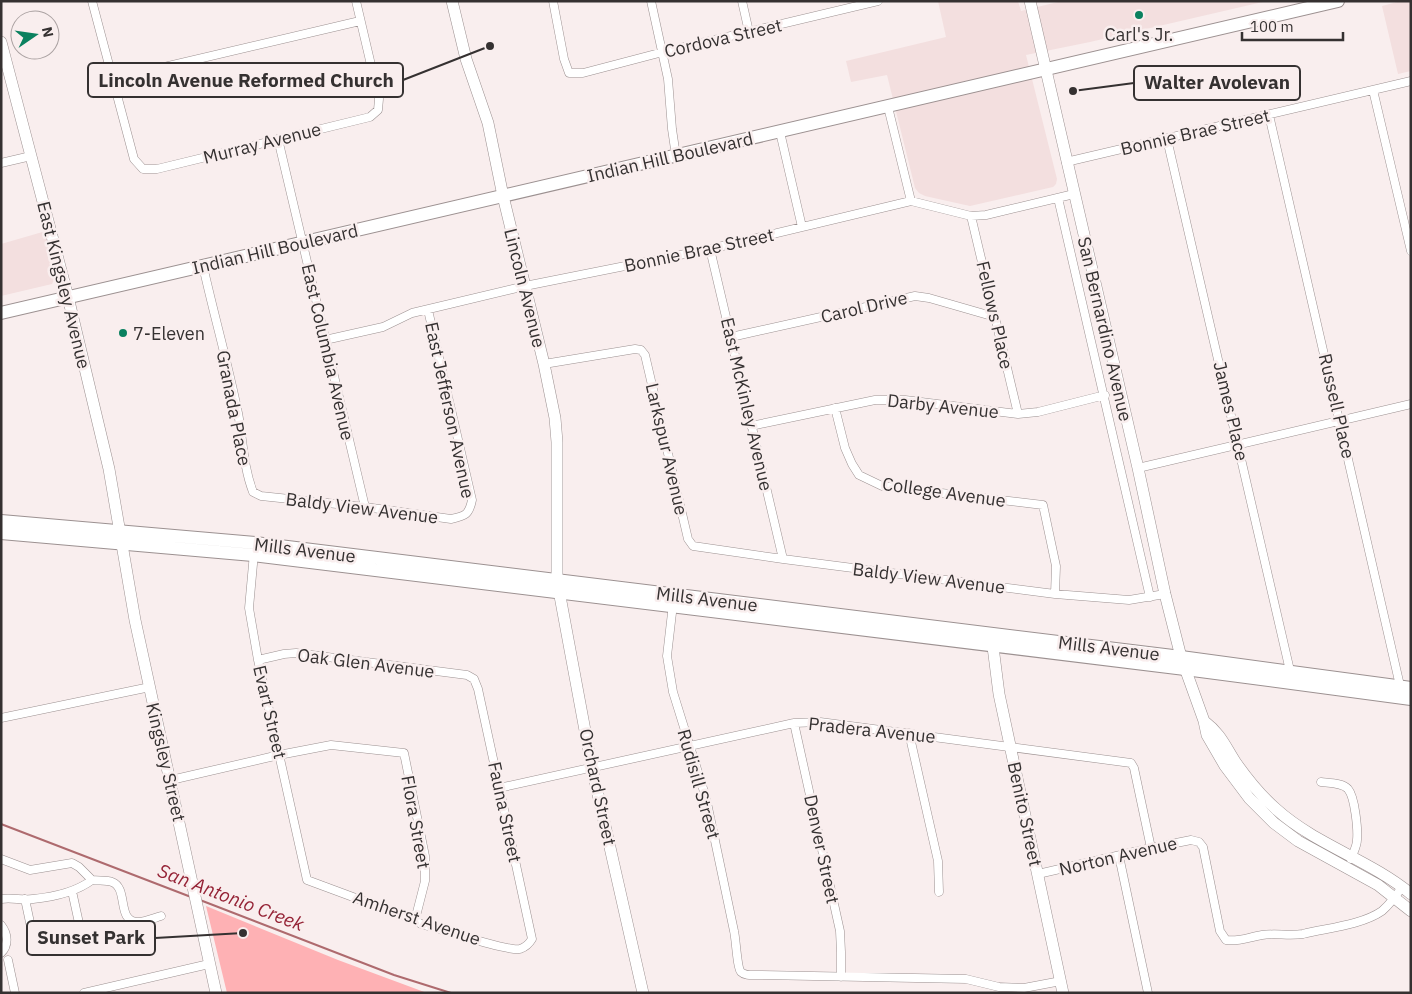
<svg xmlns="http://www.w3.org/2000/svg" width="1412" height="994" font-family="'IBM Plex Sans',sans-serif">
  <rect width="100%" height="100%" fill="#f9eeee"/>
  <path fill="#f3dfdf" d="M938 1H1018L1021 11 1062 1H1267L1090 42 1026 55 1057 179 1056 184 1053 187 970 206 925 196 919 193 915 188 887 75 851 82 846 61 946 37Z
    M1401 1H1411V71L1398 74 1382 6Z
    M46 231 54 280 52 284 1 296V244Z"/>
  <path fill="#feb1b4" d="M206 906 338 960 427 993H227Z"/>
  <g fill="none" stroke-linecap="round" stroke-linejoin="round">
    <path stroke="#ae6a6e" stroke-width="2" d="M1 824 191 897
      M200 900 394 975 451 993"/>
    <g stroke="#9c9191" stroke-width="9">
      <path id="street" d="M92 1 134 159 143 169H157L370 117 378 110 379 99 356 1
        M553 1 564 59 569 73H583L663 52 878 1
        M651 1 668 79 672 129 676 156
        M742 1 749 32
        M113 79 360 21
        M1373 90 1411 251
        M888 107 911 201
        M1269 115 1401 690
        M780 132 802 227
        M278 139 365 507
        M1167 139 1291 675
        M1066 162 1411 81
        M1 163 31 156
        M1058 198 1150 597
        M971 216 1018 414
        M710 249 783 559
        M203 266C214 315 228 364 238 413 243 439 243 466 253 492L261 496 365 507 451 519C465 516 469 515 472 500L428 310
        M731 337 915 296 929 298 995 317
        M325 340 383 327 412 313 525 286 710 249 911 201 971 216 986 215 1074 194
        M544 364 635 349 641 350 645 355 688 539 693 546 783 559 1055 594 1129 600 1165 594
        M835 408 845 448 852 464 859 475 882 486 1043 505 1056 566 1055 594
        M751 426 875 400H905L1018 414 1038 412 1105 395
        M1138 468 1411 404
        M254 553 249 608 258 660 307 880 415 920 421 924C437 928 509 952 520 949 526 947 529 944 532 939L478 689 474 679 467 675 296 653 284 654 258 660
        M673 604 667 656 673 692 706 798 734 931C736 939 737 968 741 972 745 976 752 975 758 975L966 979 999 987 1024 988 1061 981
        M1 718 150 687
        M794 723 840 931 841 952V977
        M909 733 938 861 939 892
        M171 780 279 755 331 745 404 753 425 856V881L415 920
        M1321 782C1329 783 1343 783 1348 789 1355 797 1358 830 1357 840 1357 846 1353 853 1351 859
        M499 788 794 723 820 722 1131 763 1134 768 1151 848
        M1119 856 1148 993
        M1 859 30 870 72 863 79 867 92 880
        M1038 874 1151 848 1191 840 1199 842 1203 847 1220 931 1226 940C1239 942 1249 937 1262 935 1275 933 1289 936 1303 934 1327 928 1362 925 1382 911 1390 904 1396 896 1402 887
        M72 891 82 937
        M1 899C13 897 22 901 33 899 53 897 76 892 92 880 98 881 107 880 112 882 129 888 116 922 138 922 146 922 154 918 161 916
        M25 899 35 946
        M1 925C8 934 9 945 1 953
        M8 960 15 993
        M84 993 209 964"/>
    </g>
    <g stroke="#9c9191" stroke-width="12">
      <path id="secondary" d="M452 1 466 59 488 123 503 196 544 364 555 418 557 442V580L592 768 643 993
        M1030 1 1138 468 1165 594 1181 657 1204 721 1207 735 1225 766 1249 798 1274 823 1298 841 1378 885 1411 911
        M1 42 68 297 109 469 135 620 216 993
        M992 639 999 694 1063 993
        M1204 721C1221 734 1225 746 1236 763 1248 780 1260 795 1276 809 1316 845 1370 860 1411 894"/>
    </g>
    <g stroke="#9c9191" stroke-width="14">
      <path id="primary" d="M1 313 1338 1
        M1 521 255 543 1181 657 1411 688
        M1 533 253 555 1185 669 1411 699"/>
    </g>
    <use href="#street" stroke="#fff" stroke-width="8"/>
    <use href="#secondary" stroke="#fff" stroke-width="11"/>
    <use href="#primary" stroke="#fff" stroke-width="12"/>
  </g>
  <g fill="#0a815f" stroke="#f9eeee" stroke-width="2">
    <circle cx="1139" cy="15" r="5"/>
    <circle cx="123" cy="333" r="5"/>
  </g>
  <g text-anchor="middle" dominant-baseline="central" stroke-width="5" stroke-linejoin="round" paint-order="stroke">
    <g font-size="18" fill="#353131" stroke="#f9eeee">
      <text x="1139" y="34">Carl's Jr.</text>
      <text x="133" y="333" text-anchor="start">7-Eleven</text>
    </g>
    <g font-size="18" fill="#353131" stroke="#f9eeee">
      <text transform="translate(723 38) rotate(-13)">Cordova Street</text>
      <text transform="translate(1195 132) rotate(-13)">Bonnie Brae Street</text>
      <text transform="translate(262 143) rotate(-14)">Murray Avenue</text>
      <text transform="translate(670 157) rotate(-13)">Indian Hill Boulevard</text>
      <text transform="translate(275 249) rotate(-13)">Indian Hill Boulevard</text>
      <text transform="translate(699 250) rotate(-12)">Bonnie Brae Street</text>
      <text transform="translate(64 285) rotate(76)">East Kingsley Avenue</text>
      <text transform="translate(525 288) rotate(76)">Lincoln Avenue</text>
      <text transform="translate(864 307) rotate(-13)">Carol Drive</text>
      <text transform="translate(995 315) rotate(77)">Fellows Place</text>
      <text transform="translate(1105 329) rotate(77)">San Bernardino Avenue</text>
      <text transform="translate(328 352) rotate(77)">East Columbia Avenue</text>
      <text transform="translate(747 404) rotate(77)">East McKinley Avenue</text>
      <text transform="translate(943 406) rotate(6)">Darby Avenue</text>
      <text transform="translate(1337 406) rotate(77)">Russell Place</text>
      <text transform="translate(234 408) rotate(79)">Granada Place</text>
      <text transform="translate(450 410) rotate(78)">East Jefferson Avenue</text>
      <text transform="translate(1231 411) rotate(77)">James Place</text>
      <text transform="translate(667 449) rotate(77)">Larkspur Avenue</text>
      <text transform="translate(944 492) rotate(8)">College Avenue</text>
      <text transform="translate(362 508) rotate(7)">Baldy View Avenue</text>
      <text transform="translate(305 550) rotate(7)">Mills Avenue</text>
      <text transform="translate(929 578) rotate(7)">Baldy View Avenue</text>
      <text transform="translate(707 599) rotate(7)">Mills Avenue</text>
      <text transform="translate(1109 648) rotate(7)">Mills Avenue</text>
      <text transform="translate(366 663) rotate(7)">Oak Glen Avenue</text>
      <text transform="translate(270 712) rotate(77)">Evart Street</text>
      <text transform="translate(872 730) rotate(6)">Pradera Avenue</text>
      <text transform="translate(166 762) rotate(77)">Kingsley Street</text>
      <text transform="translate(699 784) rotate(74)">Rudisill Street</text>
      <text transform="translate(598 787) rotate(78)">Orchard Street</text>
      <text transform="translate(505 812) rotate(78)">Fauna Street</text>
      <text transform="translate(1025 814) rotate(78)">Benito Street</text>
      <text transform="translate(416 822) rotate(80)">Flora Street</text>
      <text transform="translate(822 849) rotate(78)">Denver Street</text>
      <text transform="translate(1118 856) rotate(-13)">Norton Avenue</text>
      <text transform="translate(417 918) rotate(19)">Amherst Avenue</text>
    </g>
    <g font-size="19" font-style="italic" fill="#952336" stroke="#f9eeee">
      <text transform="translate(231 897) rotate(21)">San Antonio Creek</text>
    </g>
  </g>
  <path fill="none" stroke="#353131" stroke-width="2" d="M490 46L403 80M1073 91L1134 83M243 933L155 938"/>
  <g fill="#353131" stroke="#f9eeee" stroke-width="2">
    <circle cx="490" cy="46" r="5"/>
    <circle cx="1073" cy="91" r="5"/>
    <circle cx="243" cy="933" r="5"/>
  </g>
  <g fill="#f9eeee" stroke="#353131" stroke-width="2">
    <rect x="88" y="63" width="315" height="34" rx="5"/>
    <rect x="1134" y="66" width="166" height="34" rx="5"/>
    <rect x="27" y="921" width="128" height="34" rx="5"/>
  </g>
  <g font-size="19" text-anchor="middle" font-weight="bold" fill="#353131">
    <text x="246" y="87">Lincoln Avenue Reformed Church</text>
    <text x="1217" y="89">Walter Avolevan</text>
    <text x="91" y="944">Sunset Park</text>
  </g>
  <rect width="1412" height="994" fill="none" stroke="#353131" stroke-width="5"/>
  <g transform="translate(35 35) rotate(77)"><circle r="24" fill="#f9eeee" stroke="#aba2a2"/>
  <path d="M0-4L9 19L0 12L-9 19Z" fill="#0a815f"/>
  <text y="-8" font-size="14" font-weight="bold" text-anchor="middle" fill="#353131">N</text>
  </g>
  <path d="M1242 32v8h101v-8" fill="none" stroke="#353131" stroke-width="2.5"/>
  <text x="1250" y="32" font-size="15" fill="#353131" stroke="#f9eeee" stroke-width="4" paint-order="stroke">100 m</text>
</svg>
